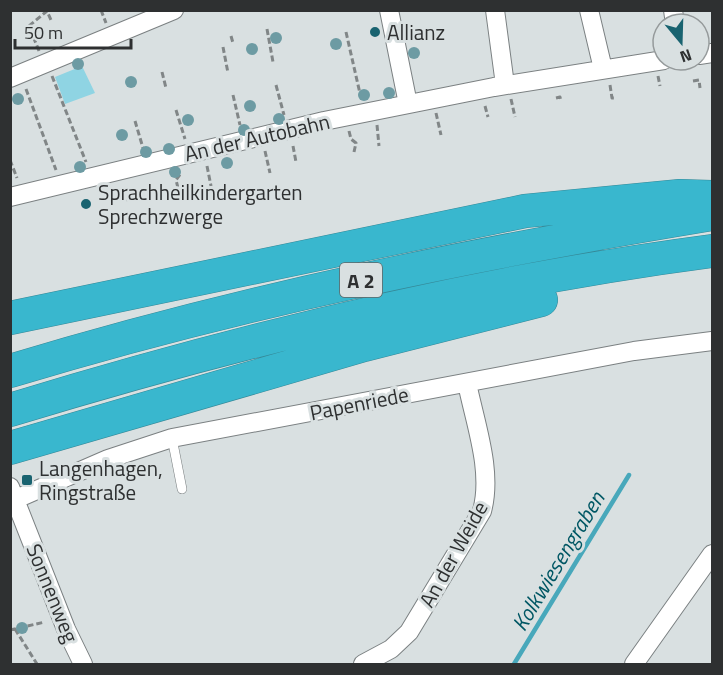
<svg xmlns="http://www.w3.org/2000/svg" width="723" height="675" font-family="'Titillium Web',sans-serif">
  <rect width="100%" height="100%" fill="#d9e0e1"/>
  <path fill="#8fd4e3" d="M82 66 95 93 65 104 55 77Z"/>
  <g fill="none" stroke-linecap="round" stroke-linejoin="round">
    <path stroke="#48a8bb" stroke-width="4.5" d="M514 664 629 475"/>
    <g stroke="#7b8082" stroke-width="10">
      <path id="service" d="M172 438 182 489"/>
    </g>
    <g stroke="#7b8082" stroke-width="20">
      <path id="minor" d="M389 10 408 104
        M495 10 505 85
        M589 10 603 69
        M673 10 675 24
        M699 55 712 53
        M10 78 174 10
        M10 197 324 121 494 87 664 60
        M10 487 66 629 83 664
        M16 499 108 459 172 438 634 351 712 341
        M363 664 391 649 409 632 482 511C493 471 475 423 467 383
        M634 664 712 554"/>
    </g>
    <g stroke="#358897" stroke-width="34">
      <path id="motorway" d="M10 318 525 211 680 196 712 197
        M10 371C240 301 476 253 712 214
        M10 410C239 340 475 282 712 251
        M10 448 364 345 541 300"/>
    </g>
    <path stroke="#818687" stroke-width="3" stroke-dasharray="6 3" stroke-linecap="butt" d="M101 10 106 23
      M267 29 273 62
      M346 32 361 98
      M231 36 233 43
      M223 47 228 73
      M39 51 29 26 47 11 51 20
      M162 72 166 88
      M52 76 86 162
      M658 76 660 86
      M693 81 699 80 700 88
      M276 85 284 115
      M610 85 612 98H616
      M26 89 56 170
      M233 95 240 125
      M556 98 560 97 561 101
      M511 99 515 117
      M485 106 488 117
      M176 110 185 139
      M436 113 441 135
      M135 121 143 148
      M377 125 379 146
      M349 131 351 139 356 143 354 152
      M293 146 296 162
      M265 151 270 173
      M10 160 17 178
      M207 166 211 186
      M125 187 128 201
      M178 188 176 180 181 173
      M15 629 37 664
      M10 630 45 622"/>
    <use href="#service" stroke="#fff" stroke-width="9"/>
    <use href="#minor" stroke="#fff" stroke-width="18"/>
    <use href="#motorway" stroke="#39b7ce" stroke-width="33"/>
  </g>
  <g fill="#6d9ba3">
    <circle cx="276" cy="38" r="6"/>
    <circle cx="336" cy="44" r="6"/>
    <circle cx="252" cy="49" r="6"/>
    <circle cx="414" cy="53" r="6"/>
    <circle cx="78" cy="64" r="6"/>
    <circle cx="131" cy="82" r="6"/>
    <circle cx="389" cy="93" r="6"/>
    <circle cx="364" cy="95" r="6"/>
    <circle cx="18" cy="99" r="6"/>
    <circle cx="250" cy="106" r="6"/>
    <circle cx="279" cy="119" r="6"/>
    <circle cx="188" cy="120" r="6"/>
    <circle cx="244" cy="130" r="6"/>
    <circle cx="122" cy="135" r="6"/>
    <circle cx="169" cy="149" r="6"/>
    <circle cx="146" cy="152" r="6"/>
    <circle cx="227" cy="163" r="6"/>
    <circle cx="80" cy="167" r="6"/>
    <circle cx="175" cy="172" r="6"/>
    <circle cx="22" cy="628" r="6"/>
  </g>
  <g fill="#196370" stroke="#d9e0e1" stroke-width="2">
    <circle cx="375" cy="32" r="6"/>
    <circle cx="86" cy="204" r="6"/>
    <rect x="21" y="474" width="12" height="12" rx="3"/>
  </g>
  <g text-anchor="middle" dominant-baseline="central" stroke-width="6" stroke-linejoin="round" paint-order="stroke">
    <rect fill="#d9e0e1" stroke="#616566" stroke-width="1.5" x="340" y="263" width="42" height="34" rx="4.5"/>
    <g font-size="20" font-weight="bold" fill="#2e3031">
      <text x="361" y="280">A 2</text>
    </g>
    <g font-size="21" fill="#2e3031" stroke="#d9e0e1" text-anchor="start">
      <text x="387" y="32">Allianz</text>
      <text x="98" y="192">Sprachheilkindergarten<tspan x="98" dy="24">Sprechzwerge</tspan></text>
      <text x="39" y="468">Langenhagen,<tspan x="39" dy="24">Ringstraße</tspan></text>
    </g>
    <g font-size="21" fill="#2e3031" stroke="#d9e0e1">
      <text transform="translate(257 137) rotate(-13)">An der Autobahn</text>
      <text transform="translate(359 403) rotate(-11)">Papenriede</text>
      <text transform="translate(453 554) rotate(-61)">An der Weide</text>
      <text transform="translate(53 593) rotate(68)">Sonnenweg</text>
    </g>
    <g font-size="22" font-style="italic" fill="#005764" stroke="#d9e0e1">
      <text transform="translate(558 561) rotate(-59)">Kolkwiesengraben</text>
    </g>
  </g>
  <rect width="723" height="675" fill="none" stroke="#2e3031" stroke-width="24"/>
  <g transform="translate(681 42) rotate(161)"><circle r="28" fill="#d9e0e1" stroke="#959a9b" stroke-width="1.5"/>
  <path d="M0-4.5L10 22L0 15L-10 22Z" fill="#196370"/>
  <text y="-9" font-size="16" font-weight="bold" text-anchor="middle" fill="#2e3031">N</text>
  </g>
  <path d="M15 39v9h116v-9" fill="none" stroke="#2e3031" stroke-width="3"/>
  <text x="24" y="39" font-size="18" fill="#2e3031" stroke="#d9e0e1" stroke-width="4.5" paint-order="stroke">50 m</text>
</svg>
